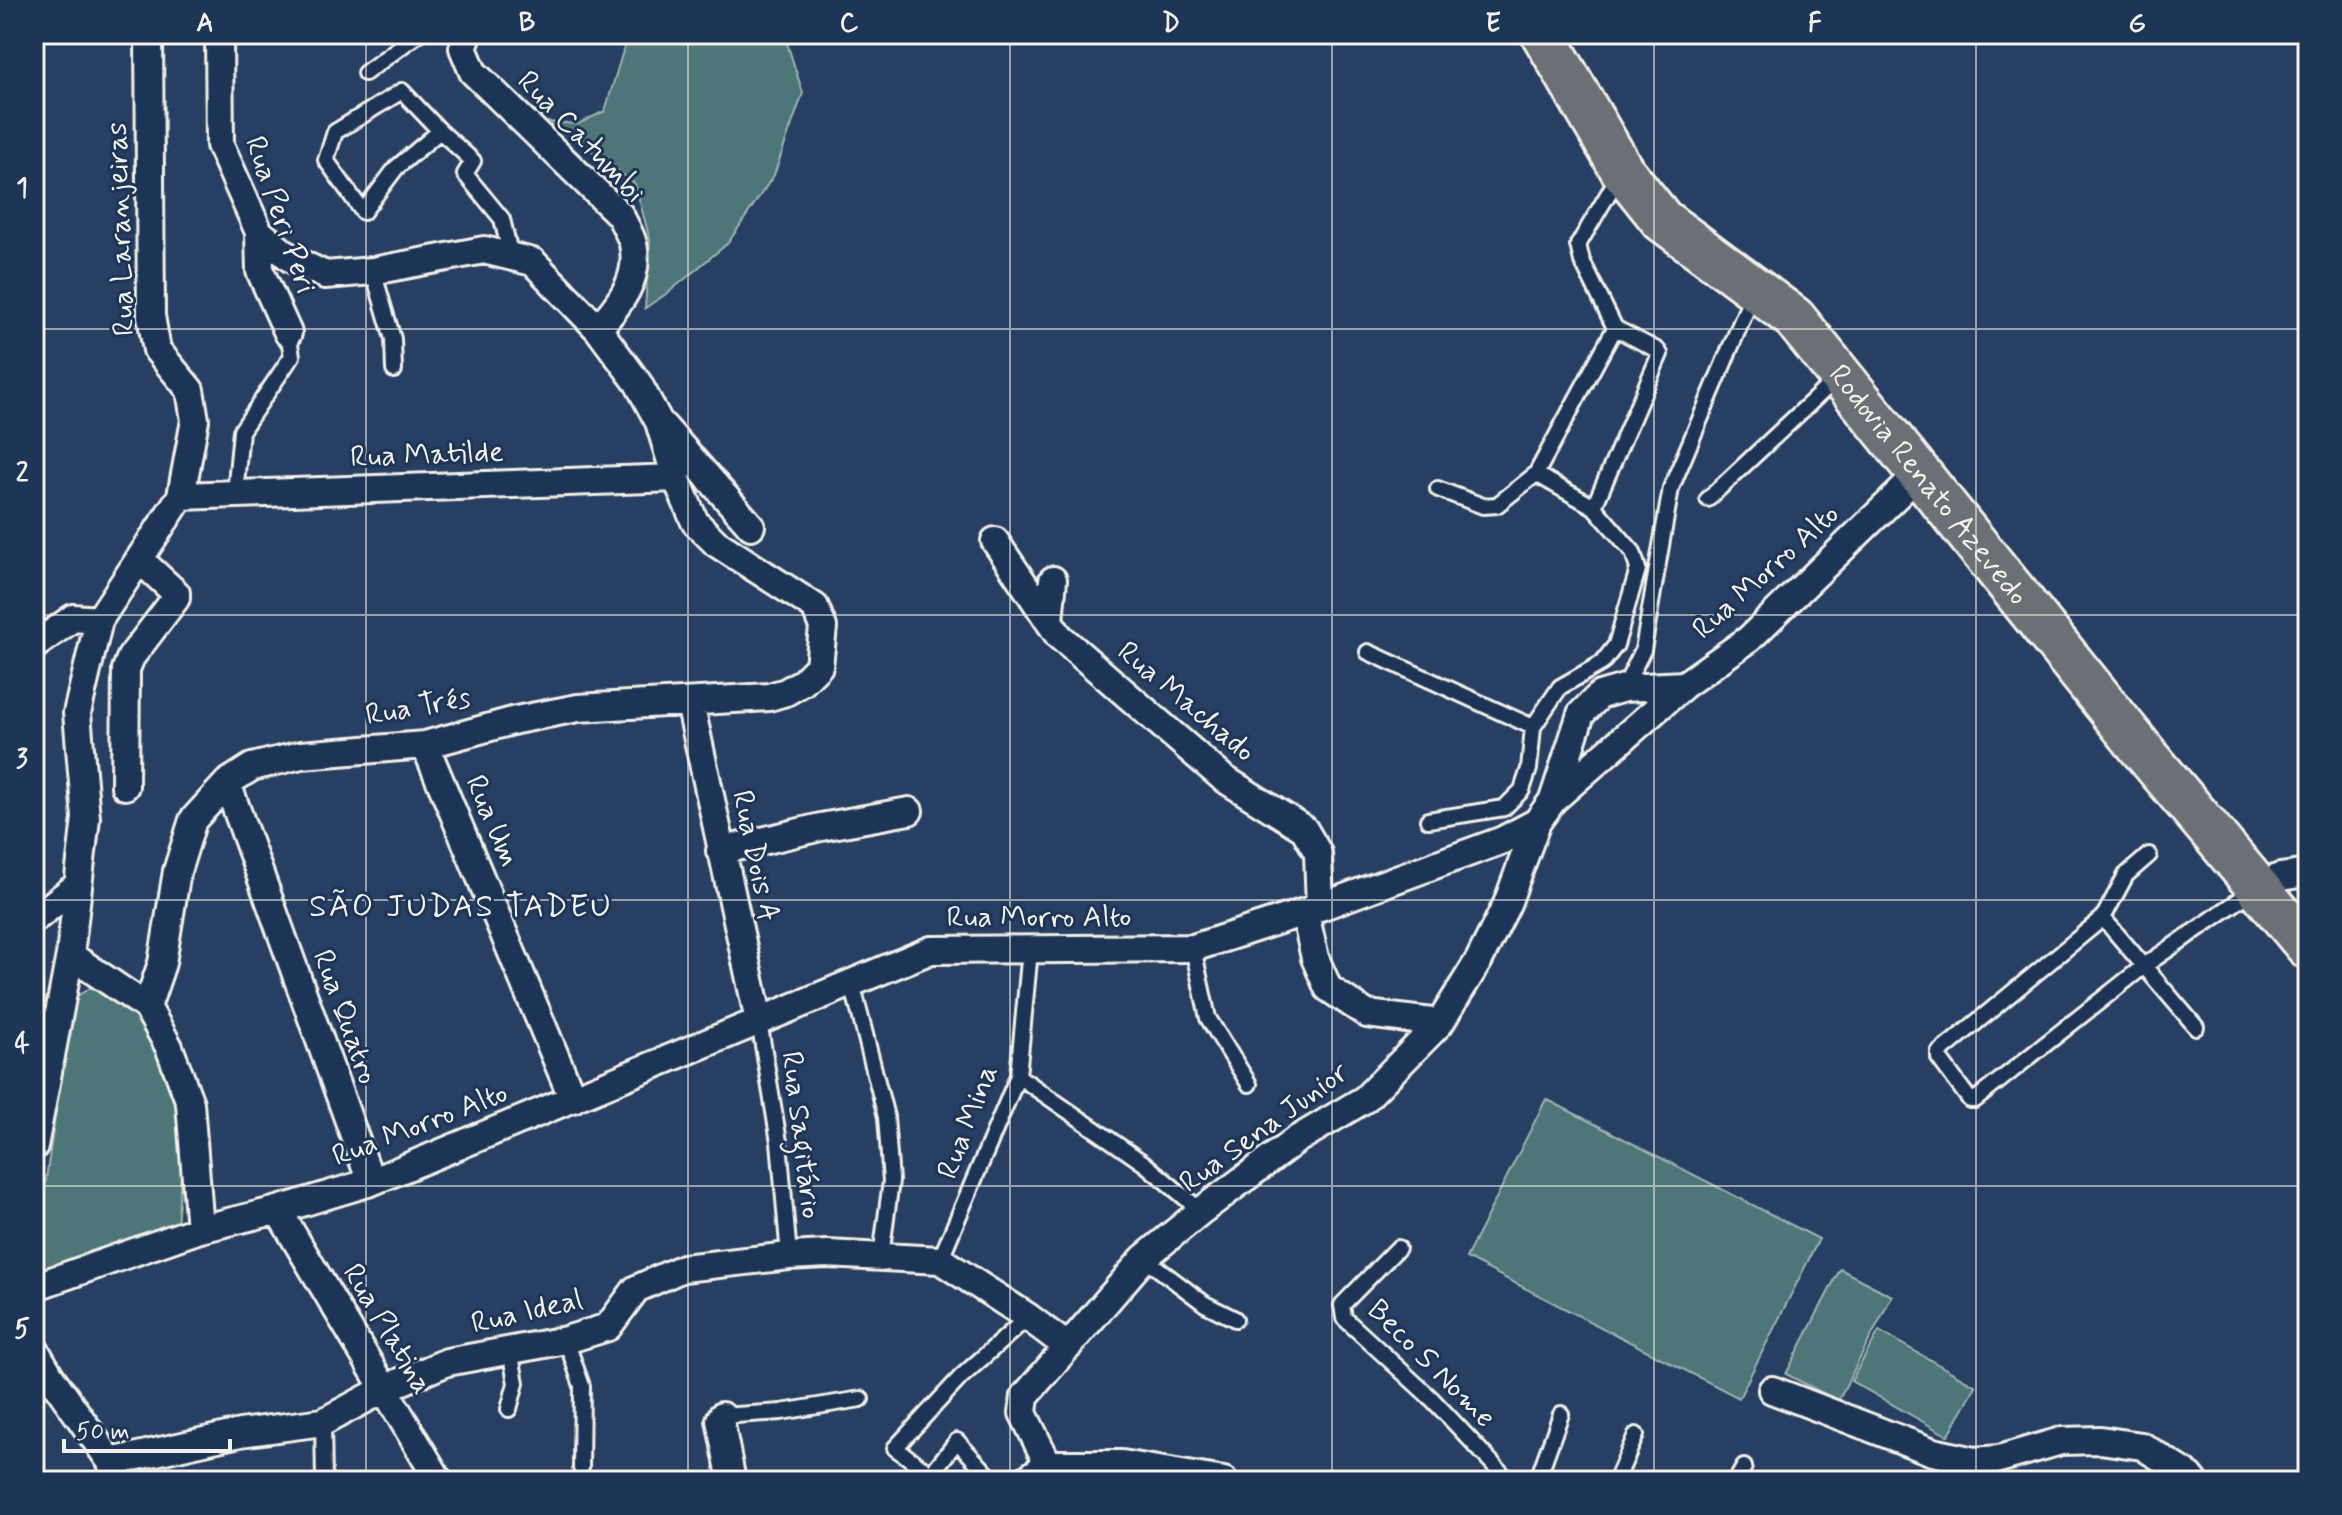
<svg xmlns="http://www.w3.org/2000/svg" width="2342" height="1515" font-family="Mynerve,sans-serif">
  <rect width="100%" height="100%" fill="#273f62"/>
  <filter id="ink" filterUnits="userSpaceOnUse"><feTurbulence type="fractalNoise" baseFrequency=".0125" numOctaves="2"/><feDisplacementMap in="SourceGraphic" scale="16" xChannelSelector="R" yChannelSelector="G"/><feConvolveMatrix kernelMatrix="1 2 1 2 8 2 1 2 1" color-interpolation-filters="sRGB"/></filter>
  <g filter="url(#ink)">
    <path fill="#4e7679" stroke="#a1b4b0" stroke-width="2" d="M628 34H784L803 93 774 175 728 243 669 292 645 308 650 240 635 184 575 138 547 122 578 124 605 111Z
      M92 987 132 1012 166 1050 186 1108 177 1227 44 1270 34 1262 72 999Z
      M1546 1099 1819 1239 1739 1398 1466 1258Z
      M1840 1269 1892 1296 1838 1401 1786 1374Z
      M1879 1331 1976 1386 1948 1436 1851 1381Z"/>
    <g fill="none" stroke-linecap="round" stroke-linejoin="round">
      <g stroke="#f4f1e8" stroke-width="20">
        <path id="service" d="M365 73 418 34
          M440 131 402 91 335 132 326 160 363 212 396 168 440 131 473 161 465 174 502 219 511 257
          M373 271 393 339 394 370
          M1536 474 1594 507
          M1438 489 1483 506 1497 505 1536 474 1615 328
          M235 494 241 431 292 356 288 333
          M1708 499 1837 378
          M1368 652 1533 727 1560 687 1602 663 1616 645 1638 569 1633 552 1594 507 1660 354 1657 350 1615 328 1582 261 1578 245 1620 174
          M1624 688 1643 650 1671 488 1753 294
          M1428 820 1504 808 1522 790 1529 769 1533 727
          M2149 855 2126 875 2103 918 1939 1053V1058L1970 1100H1975L2144 966 2254 890
          M2103 918 2196 1027
          M1193 948 1208 1018 1249 1084
          M852 983 886 1117 891 1181 881 1256
          M759 1021 779 1142 789 1256
          M1018 1076 1145 1164 1201 1211
          M1398 1248 1342 1305 1344 1318 1432 1399 1509 1481
          M1144 1258 1205 1304 1235 1319
          M940 1260 1018 1076 1030 950
          M566 1340 582 1386 581 1468
          M509 1409 516 1383 510 1350
          M722 1416 781 1412 861 1399
          M323 1422 324 1481
          M994 1481 957 1441 931 1474 895 1448 961 1377 1028 1317
          M1537 1481 1561 1414
          M1616 1481 1636 1435
          M1736 1481 1744 1467"/>
      </g>
      <g stroke="#f4f1e8" stroke-width="32">
        <path id="minor" d="M219 34 220 145 259 232 260 271 288 333
          M468 34 463 48 473 72 620 215C624 224 631 235 633 244 641 279 619 304 598 329
          M664 427 751 526
          M181 496 676 478
          M995 541 1059 636 1223 778 1304 829 1318 853 1320 907
          M1049 620 1053 580
          M34 646 73 618 99 620
          M690 703 759 1021
          M425 745 573 1099
          M227 783 371 1182
          M125 786 126 669 131 657 176 598V593L139 559
          M1553 800 1684 685
          M720 851 821 827 909 811
          M2257 888 2280 877 2308 873
          M1305 913 1315 958 1328 988 1367 1014 1440 1023
          M34 919 78 885
          M70 955 147 1007 169 1047 190 1103 200 1229
          M147 1007 162 963 177 871 193 820 227 783 252 767 301 755 425 745 516 720 578 708 769 697 786 692 803 682 819 666 823 627 815 607 716 543 695 522 676 478 659 422 638 383 598 329 533 262 484 250 373 271 325 275 290 258 259 232
          M34 1146 70 955 86 818 77 713 99 620 181 496 195 420 190 390 157 350 151 316 149 34
          M278 1210 439 1481
          M34 1287 200 1229 278 1210 371 1182 931 950 1193 948 1320 907 1503 840 1537 822 1553 800 1581 714 1600 695 1624 688 1684 685 1749 639 1919 474
          M34 1348 51 1377 111 1462 116 1481
          M1772 1390 1933 1452 1974 1461 1999 1459 2061 1441 2100 1440 2142 1446 2190 1476 2194 1481
          M722 1416 720 1420 732 1481
          M111 1462 240 1433 323 1422 386 1388 447 1362 566 1340 608 1327 636 1289 683 1268 789 1256 827 1254 940 1260 1028 1317 1068 1347
          M1048 1464 1023 1413 1025 1396 1144 1258 1201 1211 1296 1140 1365 1099 1440 1023 1479 960 1507 904 1537 822
          M1024 1481 1048 1464H1122L1224 1481"/>
      </g>
      <g stroke="#f4f1e8" stroke-width="48">
        <g id="primary">
          <path id="s1" d="M1543 34 1622 170 1662 220 1794 318 2139 746 2308 947"/>
        </g>
      </g>
      <use href="#service" stroke="#1d3557" stroke-width="14"/>
      <use href="#minor" stroke="#1d3557" stroke-width="26"/>
      <use href="#primary" stroke="#6b7074" stroke-width="42"/>
    </g>
  </g>
  <path fill="none" stroke="#f4f1e8" stroke-width="2" stroke-opacity="0.55" d="M366 34V1481M688 34V1481M1010 34V1481M1332 34V1481M1654 34V1481M1976 34V1481M34 329H2308M34 615H2308M34 900H2308M34 1186H2308"/>
  <g text-anchor="middle" dominant-baseline="central" stroke-width="6" stroke-linejoin="round" paint-order="stroke">
    <g font-size="30" fill="#f4f1e8" stroke="#1d3557">
      <text transform="translate(581 137) rotate(46)">Rua Catumbi</text>
      <text transform="translate(280 215) rotate(71)">Rua Peri Peri</text>
      <text transform="translate(121 229) rotate(-92)">Rua Laranjeiras</text>
      <text transform="translate(427 455) rotate(-2)">Rua Matilde</text>
      <text stroke="none"><textPath href="#s1" startOffset="600">Rodovia Renato Azevedo</textPath></text>
      <text transform="translate(1766 572) rotate(-42)">Rua Morro Alto</text>
      <text transform="translate(1186 702) rotate(40)">Rua Machado</text>
      <text transform="translate(418 707) rotate(-10)">Rua Trés</text>
      <text transform="translate(492 821) rotate(67)">Rua Um</text>
      <text transform="translate(755 856) rotate(78)">Rua Dois A</text>
      <text x="1039" y="917">Rua Morro Alto</text>
      <text transform="translate(345 1017) rotate(70)">Rua Quatro</text>
      <text transform="translate(968 1122) rotate(-69)">Rua Mina</text>
      <text transform="translate(420 1125) rotate(-21)">Rua Morro Alto</text>
      <text transform="translate(1264 1128) rotate(-36)">Rua Sena Junior</text>
      <text transform="translate(801 1135) rotate(83)">Rua Sagitário</text>
      <text transform="translate(527 1312) rotate(-13)">Rua Ideal</text>
      <text transform="translate(387 1329) rotate(59)">Rua Platina</text>
      <text transform="translate(1431 1364) rotate(45)">Beco S Nome</text>
    </g>
    <g font-size="32" letter-spacing="2" fill="#f4f1e8" stroke="#1d3557">
      <text x="461" y="907">SÃO JUDAS TADEU</text>
    </g>
  </g>
  <rect width="2342" height="1515" fill="none" stroke="#1d3557" stroke-width="88"/>
  <path d="M64 1439v12h166v-12" fill="none" stroke="#f4f1e8" stroke-width="4"/>
  <text x="76" y="1439" font-size="24" fill="#f4f1e8" stroke="#1d3557" stroke-width="6" paint-order="stroke">50 m</text>
  <rect x="44" y="44" width="2254" height="1427" fill="none" stroke="#f4f1e8" stroke-width="3"/>
  <g font-size="26" text-anchor="middle" font-weight="bold" fill="#f4f1e8">
    <text x="205" y="31">A</text>
    <text x="527" y="31">B</text>
    <text x="849" y="31">C</text>
    <text x="1171" y="31">D</text>
    <text x="1493" y="31">E</text>
    <text x="1815" y="31">F</text>
    <text x="2137" y="31">G</text>
    <text x="22" y="196">1</text>
    <text x="22" y="481">2</text>
    <text x="22" y="767">3</text>
    <text x="22" y="1052">4</text>
    <text x="22" y="1337">5</text>
  </g>
</svg>
